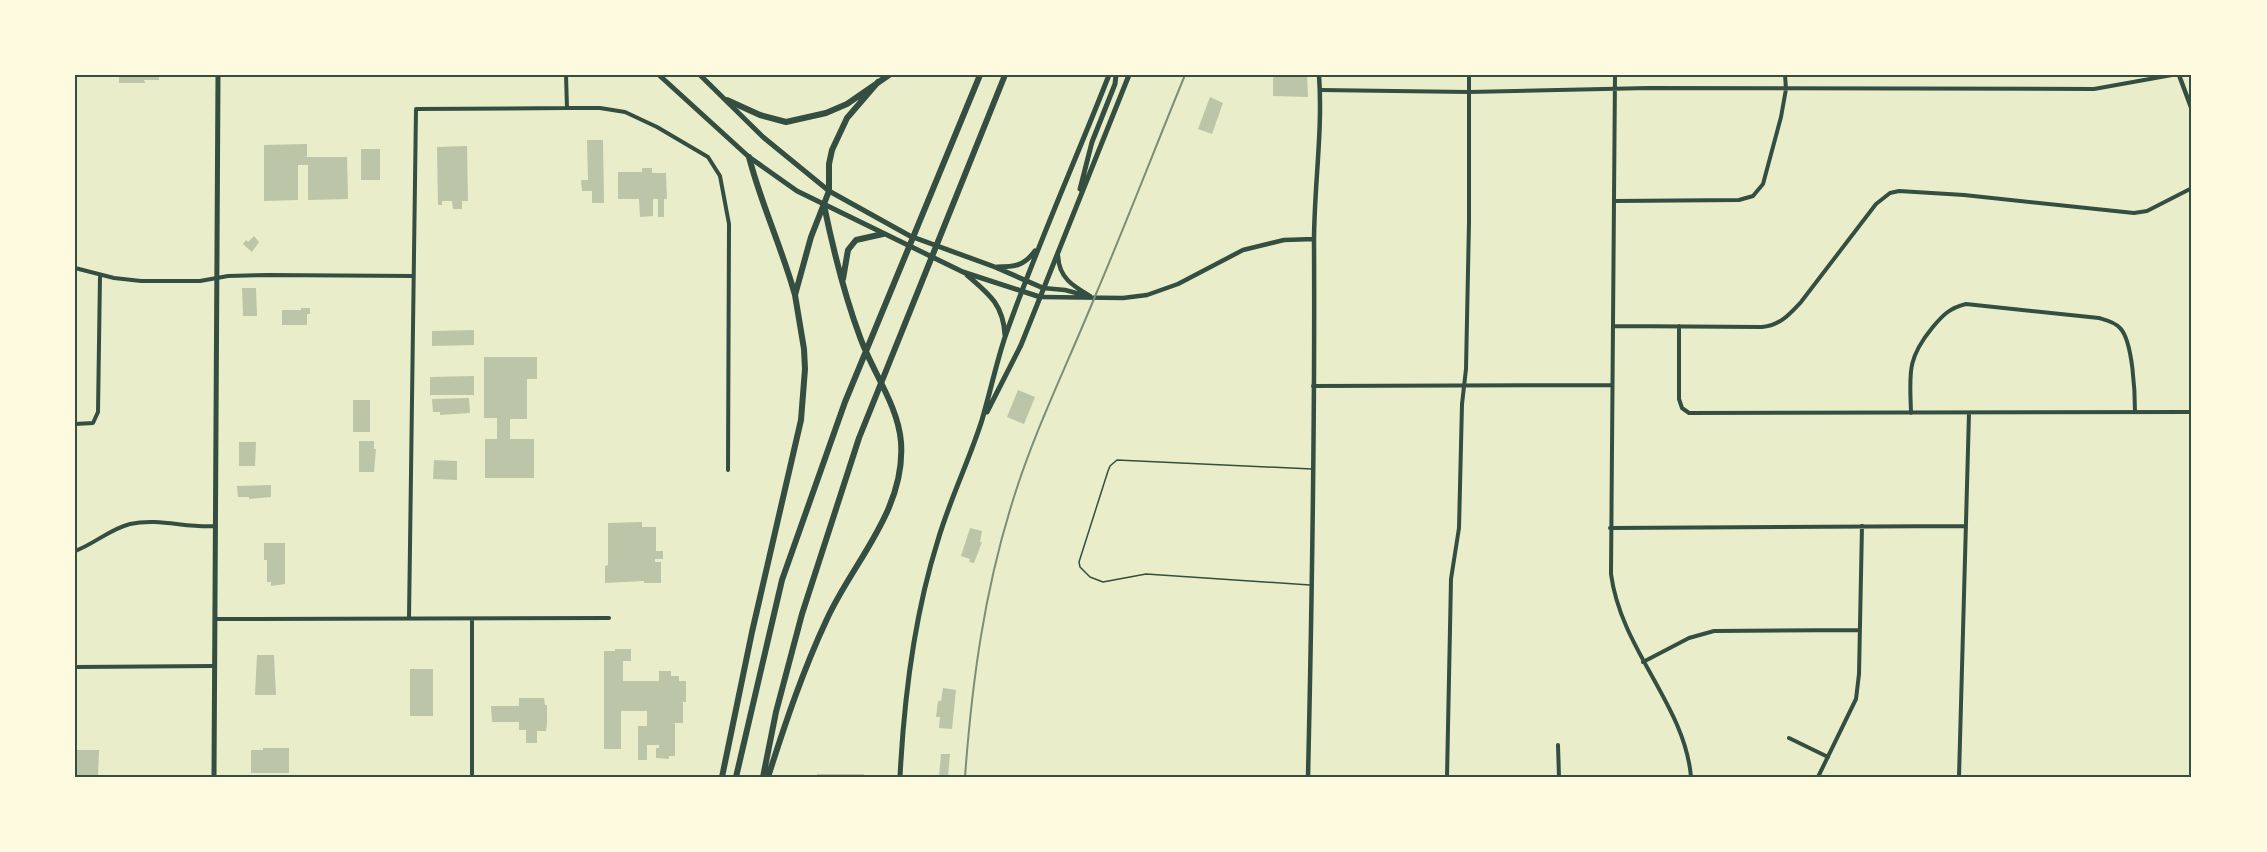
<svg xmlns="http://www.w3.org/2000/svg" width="2267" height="852" font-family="Karla,sans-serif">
  <rect width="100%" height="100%" fill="#e9edc9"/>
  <path fill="#bcc5a7" d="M119 75H159V80H144L145 83H119Z
    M1276 75H1307L1308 97 1273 96V78Z
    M1210 97 1223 103 1212 134 1198 129Z
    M587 140H603L604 203H592V191H582L581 180H588Z
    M307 144V157H347L348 199 308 200V165H298V200L264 201V145Z
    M467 146 468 201H462V209H453L452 201H442V205H438L437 147Z
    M361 149H380V180H361Z
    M642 168H652V173H666L667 199H664V217H658V199H653V216L640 217 639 199H618V172H642Z
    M254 236 259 242 252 252 243 244 246 240 248 242Z
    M242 288H256L257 316H243Z
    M301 308H310V314H307V325H282V310H301Z
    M474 330V345L432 346V331Z
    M484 357H537V379H527V419H510V439H534V478H485V439H497V418H484Z
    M474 376V395H430V377Z
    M1018 390 1035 397 1024 424 1007 417Z
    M469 398 470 413 440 415V412H433L432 399Z
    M353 400H370V432H353Z
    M359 441H374V449H376L374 472H359Z
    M239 442H256L255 466H239Z
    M434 460 457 461V480L433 479Z
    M271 485V497L249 499V497H238L237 486Z
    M642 522V527H656V551H663V559H655V562H661V583H644V581L605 583V566L608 565V523Z
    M970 528 982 531 980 542H982L974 563 969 562 970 559 961 556Z
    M264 543H285V584L271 586V582H267V560H264Z
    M615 649H631V661H623V681H659V671H671V676H679V681H686V702H683V723H675V756H669V759L656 758V748H659V745H647V760H638V726H647V711H621V749H604V651H615Z
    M257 655H274L276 695H255Z
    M410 669H433V716H410Z
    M943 688 956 690 952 729 939 728 940 717H936L938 701H941Z
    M519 698H544L545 705H547V723L546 731H537V743H526V730H519V722H492L491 706H519Z
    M263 748H289V773H251V750H263Z
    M75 750H99L98 777H75Z
    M941 754H950L948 777H939Z
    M817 774H864V777H817Z"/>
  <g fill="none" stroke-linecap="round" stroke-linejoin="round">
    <path stroke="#344e41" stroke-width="1.5" d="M1310 585 1146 574 1103 582 1090 577 1080 567 1079 562 1108 471 1110 466 1117 460 1312 469"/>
    <path stroke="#344e41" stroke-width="4" d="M566 75 567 108
      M1615 75 1611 574C1621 650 1685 705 1691 777
      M1320 90 1469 92 1649 88 2094 89 2172 75
      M1615 201 1739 200 1753 196 1763 184 1781 117 1786 89 1785 75
      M75 268 114 278 141 281H200L228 276 268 275 413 276
      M1613 326 1762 327C1780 325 1789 315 1801 302L1876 204 1890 193 1899 191 1964 195 2134 213 2147 211 2192 188
      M1679 326V399L1682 408 1689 413 2192 412
      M1313 386 1612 385
      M1911 413C1910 374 1906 360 1932 328 1942 316 1949 308 1966 304L2099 318C2106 320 2115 322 2120 328 2133 341 2135 394 2135 412
      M75 424 93 423 98 412 100 275
      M1610 528 1966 526
      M75 551C94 544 110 529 130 524 159 518 186 528 215 526
      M215 619 609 618
      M409 619 416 109 567 108H600L625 112 657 127 708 157 720 176 729 224 728 470
      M472 619V777
      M1643 662 1689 638 1714 631 1860 630
      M75 667 214 666
      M1789 738 1828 757
      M1558 745 1559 777
      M1447 777 1451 579 1459 528 1462 404 1466 369 1469 222V75
      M1818 777 1856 699 1859 674 1862 526
      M1959 777 1969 413"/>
    <path stroke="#344e41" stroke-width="4.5" d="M2179 75 2192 110
      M1058 256C1059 278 1073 286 1090 296
      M1043 288 1065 290 1084 295
      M1040 297 1123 298 1147 295 1178 284 1243 250 1284 240 1314 239
      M1308 777C1312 599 1315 421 1314 242 1314 186 1323 131 1319 75"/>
    <path stroke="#344e41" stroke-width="5" d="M214 777 218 75"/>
    <path stroke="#344e41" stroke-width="5" d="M659 75 749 157 797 191 963 272 1040 297
      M700 75 763 137 829 191 910 236 995 267 1043 288
      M1080 189 1092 142 1115 84 1116 75
      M997 267C1014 267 1024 266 1035 251
      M967 275C989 294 1003 304 1005 335
      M987 412 1021 345 1129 75
      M900 777C904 697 914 616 938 540 950 499 969 461 982 420 990 393 996 364 1005 337 1036 248 1075 162 1109 75"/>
    <path stroke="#344e41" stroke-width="6" d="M727 100 760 115 786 122 826 113 847 104 889 75
      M749 157C761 204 782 248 795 295
      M843 279 848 250 856 240 883 234
      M722 777 752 632 801 420 805 369 804 349 795 295 811 237 829 191V164L832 150 847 118 878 82
      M736 777 782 580 845 402 980 75
      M763 777 776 712 802 614 859 438 1005 75
      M768 777C785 724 803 670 827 619 853 562 906 510 901 442 898 405 872 371 860 337 844 294 833 249 824 205"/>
    <path stroke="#7c8e77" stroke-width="2" d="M965 777C972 682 984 592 1013 500 1035 429 1068 363 1096 294 1127 221 1155 148 1185 75"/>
  </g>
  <rect width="2267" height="852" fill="none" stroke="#fefae0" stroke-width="153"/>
  <rect x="76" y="76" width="2114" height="700" fill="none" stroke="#344e41" stroke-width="2"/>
</svg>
